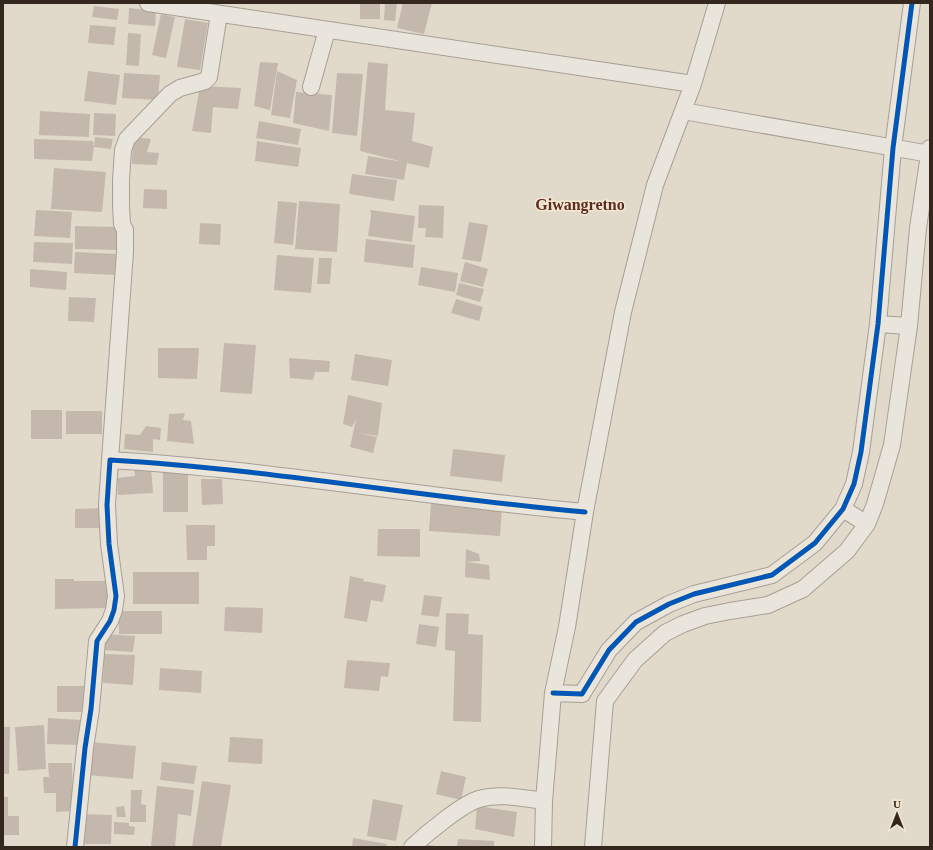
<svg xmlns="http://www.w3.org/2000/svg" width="933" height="850" font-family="'Times New Roman',serif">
  <rect width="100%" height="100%" fill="#e1dacb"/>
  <path fill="#c4b8ac" d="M360 3H380V19H360Z
    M385 3H397L395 21 384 20Z
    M403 3H432L424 34 397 28Z
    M94 6 119 9 117 20 92 17Z
    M129 8 156 11 155 26 128 24Z
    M161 14 175 17 166 58 152 55Z
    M185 19 208 23 200 70 177 67Z
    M90 25 116 27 114 45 88 43Z
    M128 33 141 34 139 66 126 65Z
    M260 62 278 63 270 110 254 106Z
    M368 62 388 64 385 110 415 113 412 141 433 147 429 168 407 163 404 180 365 174 368 156 403 162 360 151Z
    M88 71 120 75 116 105 84 101Z
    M277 71 297 80 290 118 271 115Z
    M124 73 160 75 158 100 122 98Z
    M337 73 363 74 357 136 332 133Z
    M200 86 241 88 238 109 213 107 211 133 192 131Z
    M296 92 332 95 329 131 293 123Z
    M40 111 90 114 89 137 39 135Z
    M94 113 116 114 115 136 93 135Z
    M259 121 301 129 298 145 256 138Z
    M95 137 113 139 111 149 94 147 92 161 34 159V139L93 141 94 147Z
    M133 137 151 139 147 152 159 153 157 165 132 164Z
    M257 141 301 148 298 167 255 161Z
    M54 168 106 172 102 212 51 209Z
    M352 174 397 180 394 201 349 194Z
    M144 189 167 190V209L143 208Z
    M278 201 297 203 293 245 274 243Z
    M299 201 340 204 337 252 295 249Z
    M419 205 444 206 443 238 425 237 426 228H418Z
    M36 210 72 212 70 238 34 236Z
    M370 210 415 216 412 242 368 236 371 215Z
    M469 222 488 225 481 262 462 259Z
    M200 223 221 224 220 245 199 244Z
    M75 226 120 227V250L75 249Z
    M366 239 415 245 413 268 364 262Z
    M34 242 73 243 72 264 33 262Z
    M75 252 118 254 117 275 74 273Z
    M277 255 314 258 311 293 274 290Z
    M319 258H332L330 284H317Z
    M465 262 488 269 483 287 460 281Z
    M421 267 458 273 455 292 418 285Z
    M30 269 67 272 66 290 30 287Z
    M459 283 484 289 480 302 456 295Z
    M69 297 96 298 94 322 68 321Z
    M456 299 483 307 479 321 451 313Z
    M224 343 256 345 252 394 220 392Z
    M158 348H199L197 379 158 378Z
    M355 354 392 360 388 386 351 380Z
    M289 358 330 361 329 372H315L313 380 290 378Z
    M348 395 382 403 378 436 358 433 377 437 373 453 350 447 356 419 352 427 343 424Z
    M31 410H62V439H31Z
    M66 411H102V434H66Z
    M185 413 183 420 191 421 194 444 167 441 169 414Z
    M146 426 161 428 160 440 153 439V452L124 449 125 434 140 435Z
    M453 449 505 455 502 482 450 476Z
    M151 468 153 493 118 495 117 478 135 476 134 469Z
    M163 472H188V512H163Z
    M201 479H222L223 504 202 505Z
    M431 503 502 508 500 536 429 531Z
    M102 508V528H75V509Z
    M186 525H215V546H207V560H187Z
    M378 529H420V557L377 556Z
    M466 549 479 554 480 561 466 562 489 565 490 580 465 577Z
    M133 572H199V604H133Z
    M350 576 364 579 363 581 386 585 383 602 371 600 367 622 344 618Z
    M55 579H74V581H109V608L55 609Z
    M424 595 442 597 439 617 421 615Z
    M225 607 263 608 262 633 224 631Z
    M119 611H162V634H119Z
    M446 613 469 614 468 634 483 635 481 722 453 721 455 651 445 650Z
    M419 624 439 627 436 647 416 644Z
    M103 634 135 636 133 652 102 650Z
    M104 654 135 655 133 685 103 683Z
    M347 660 390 663 388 677 381 676 379 691 344 688Z
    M160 668 202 671 201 693 159 690Z
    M57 686H84L83 712H57Z
    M48 718 82 720 81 745 47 744Z
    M44 725 46 769 18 771 15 727Z
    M3 727H10L9 774H3Z
    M230 737 263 739 262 764 228 762Z
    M90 742 136 746 133 779 87 775Z
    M162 762 197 766 194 784 160 780Z
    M48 763H72L73 811 56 812V793H44L43 777H49Z
    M441 771 466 777 461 800 436 794Z
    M202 781 231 785 221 847H192Z
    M157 786 194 790 191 816 178 814 175 847 151 846Z
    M131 790H142L141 804 146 805V822H130Z
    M3 797H8V816H19V835H3Z
    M373 799 403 805 396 841 367 836Z
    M124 806 126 817H117L116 807Z
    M477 806 517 812 514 837 475 829Z
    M83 814 112 815 111 844H82Z
    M114 822 129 823V826L135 827 134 835 114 834Z
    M353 838 387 844 386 847H352Z
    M458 839 494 841V847H457Z
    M417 844 437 846V847H417Z"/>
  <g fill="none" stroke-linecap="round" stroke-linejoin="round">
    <g stroke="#a69f95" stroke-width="18">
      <path id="street" d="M148 3 693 84
        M311 87 327 30
        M683 111 930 154
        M878 324 909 326
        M110 460 125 252V230L122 224 121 205V180L123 150 127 139 170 94 180 88 205 81 209 77 219 14
        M843 509 867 524
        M553 693 582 694 609 650 636 622 669 604 694 594 772 575 815 543 843 509 854 484 861 452 878 324 893 148 912 3
        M75 847 85 748 91 709 97 641 110 621 114 610 116 596 109 544 107 505 110 460C269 469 426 498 585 512
        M412 847C426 834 462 804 479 799 499 793 524 798 544 801
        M543 847 544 801 553 693 567 627 585 512 623 312 655 185 693 84 717 3
        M593 847 605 701 635 660 665 633 683 624 705 616 730 611 768 605 803 589 847 551 867 524 875 504 892 445 909 326 918 228 930 148"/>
    </g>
    <use href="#street" stroke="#e9e4dc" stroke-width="16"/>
    <g stroke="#f2e7d1" stroke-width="8">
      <path id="cycleway" d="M553 693 582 694 609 650 636 622 669 604 694 594 772 575 815 543 843 509 854 484 861 452 878 324 893 148 912 3
        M75 847 85 748 91 709 97 641 110 621 114 610 116 596 109 544 107 505 110 460C269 469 426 498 585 512"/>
    </g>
    <use href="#cycleway" stroke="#0057b8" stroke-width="5"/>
  </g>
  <g text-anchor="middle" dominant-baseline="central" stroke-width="3" stroke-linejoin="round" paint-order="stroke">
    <g font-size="16" font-weight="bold" fill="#5c2b21" stroke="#f2e7d1">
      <text x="580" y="204">Giwangretno</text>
    </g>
  </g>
  <rect width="933" height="850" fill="none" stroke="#33271e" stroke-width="8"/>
  <g transform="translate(897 814)" stroke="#f2e7d1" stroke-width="3" paint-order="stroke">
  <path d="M0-3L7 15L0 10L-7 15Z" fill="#33271e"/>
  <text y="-6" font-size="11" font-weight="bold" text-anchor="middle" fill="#33271e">U</text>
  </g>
</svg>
